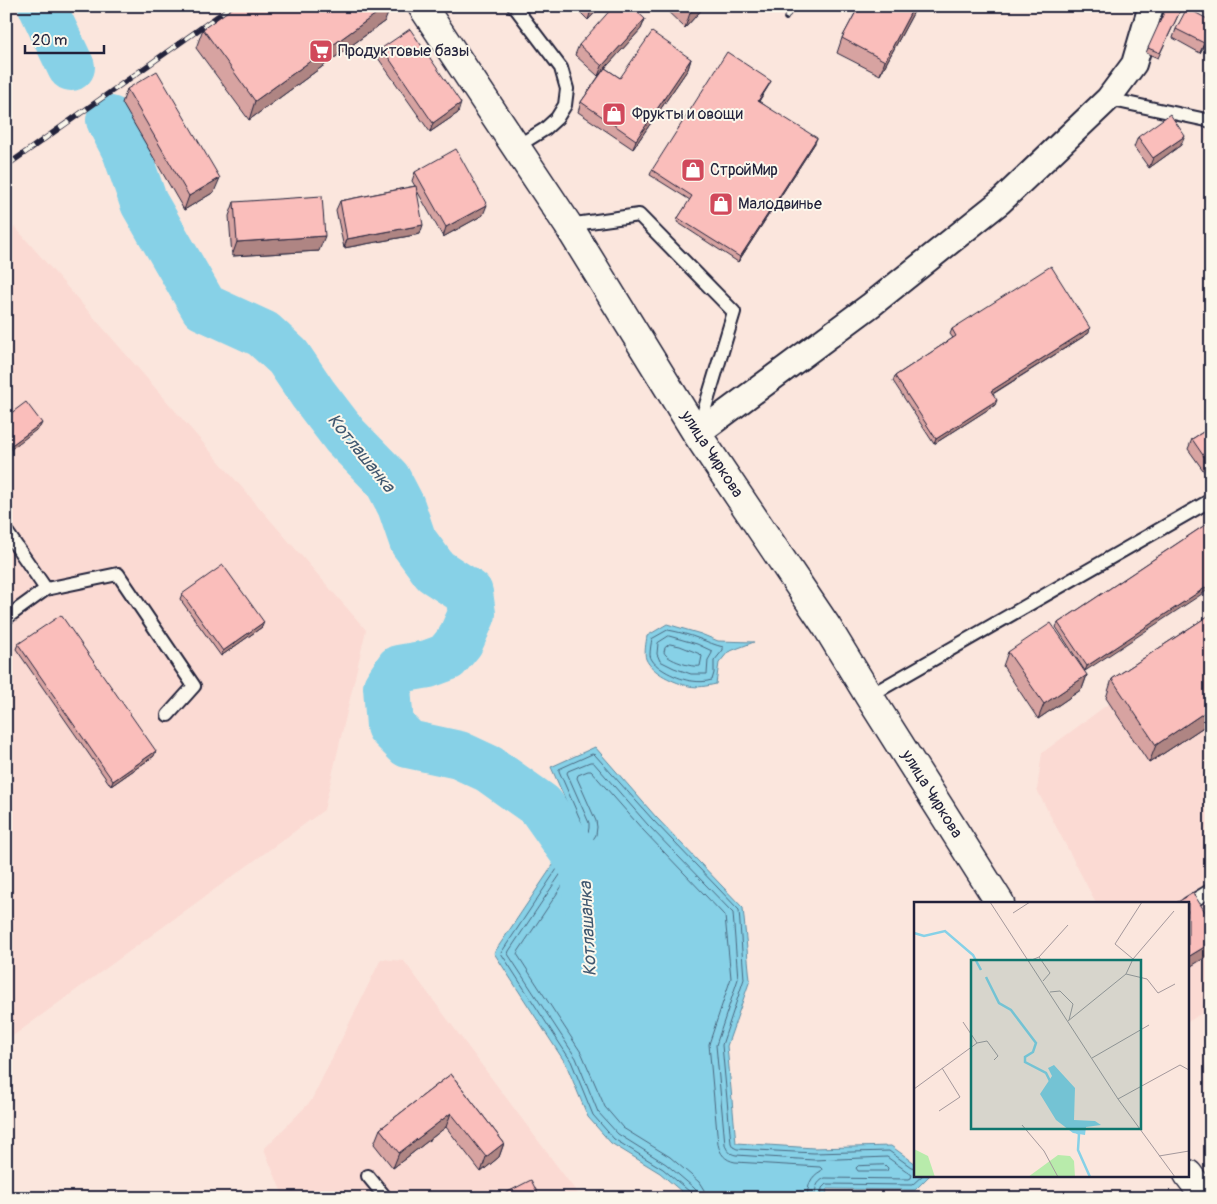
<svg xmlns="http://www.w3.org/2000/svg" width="1217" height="1204" font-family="Pangolin,sans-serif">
  <rect width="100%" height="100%" fill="#fbe6dd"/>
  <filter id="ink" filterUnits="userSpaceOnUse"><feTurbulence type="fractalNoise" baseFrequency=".02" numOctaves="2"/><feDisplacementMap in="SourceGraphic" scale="10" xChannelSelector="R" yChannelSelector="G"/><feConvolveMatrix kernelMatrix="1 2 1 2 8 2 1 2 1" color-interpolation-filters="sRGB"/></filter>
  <g filter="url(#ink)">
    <path fill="#fbdad3" d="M15 227 366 630 324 810 6 1041V233Z
      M1211 628V1007L1188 1022V903H1096L1037 790 1042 753Z
      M381 959 404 961 581 1198H284L264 1149 311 1101Z"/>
    <path fill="#87d1e7" stroke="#5f8ba2" d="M667 624 701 634 718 641 754 642 728 652 719 663 716 684C707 686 698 688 689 686 675 683 652 673 646 659 644 653 646 643 647 636Z
      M595 747 656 817 743 908 750 980 727 1046 736 1143 814 1148 891 1146 916 1164V1175H930L915 1190 827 1189 826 1198H689L660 1173 611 1143 588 1117 566 1064 494 953 578 828 551 767Z"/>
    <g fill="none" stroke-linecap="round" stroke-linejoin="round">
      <path stroke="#4a6880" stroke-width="1" d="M668 630C679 632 690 635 700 639 708 642 715 645 723 647V650L714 661V673L712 680C705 682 699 682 692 681 680 680 652 668 650 655 650 650 651 644 652 639Z
        M669 636 697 644 712 651V653L708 660 707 674H691L674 668 660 661 657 654 658 643Z
        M670 644 680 646 700 654 702 656 700 666C693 668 666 660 664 652 664 651 665 649 665 648Z
        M885 1165 888 1168 887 1171H858L856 1168 858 1166Z
        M691 1198 690 1192 663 1169 614 1139 593 1115 571 1061 501 953 583 830V826L559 771V769L592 754 595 755 653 820 739 910 744 979 722 1045 731 1143 733 1147 737 1149 814 1153 889 1151 911 1167 916 1168
        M698 1198 697 1191 693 1187 666 1164 618 1134 598 1112 576 1058 508 954 509 951 588 833 589 828V823L567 773 568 771 590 762H593L648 825 733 913 738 979 716 1045 725 1144C726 1150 730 1154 736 1155L814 1160 887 1157 912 1175 911 1178 909 1179 825 1178C816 1182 815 1189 815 1198
        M705 1198 704 1190 699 1182 670 1157 623 1128 605 1107 582 1054 517 954 518 952 596 835 597 827 596 821 577 778 578 775 588 771H591L643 830 725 916 731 978 709 1044 718 1144C720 1154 725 1160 735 1162L820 1167 822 1169 821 1171C810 1177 808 1185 807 1198
        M821 1198 822 1188 826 1184 912 1185 923 1175"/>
      <path stroke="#87d1e7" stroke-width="48" d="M42 6 71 67
        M110 120 126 151 144 203 204 307 263 334 288 357 313 394 345 436 387 479 401 506 413 541 435 571 469 593 472 614 460 641 447 657 428 664 399 669 387 687 390 726 408 744 459 755 489 769 541 806 584 867 587 903"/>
      <g stroke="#22223b" stroke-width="16">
        <path id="lane" d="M514 6 561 68 567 89 565 105 557 118 545 129 516 147
          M1108 99 1211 121
          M568 225 639 215 734 312 698 431
          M6 531 46 589 6 618
          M46 589 118 574 194 686 168 715
          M869 696 1211 500
          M1188 904 1211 890
          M368 1176 386 1198"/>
      </g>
      <g stroke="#22223b" stroke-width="28">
        <path id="street" d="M697 434 871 305 1000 202 1108 99 1134 64 1151 6"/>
      </g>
      <g stroke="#22223b" stroke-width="31">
        <path id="secondary" d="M422 6 568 225 697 434 827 627 869 696 1000 903
          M1188 1174 1206 1198"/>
      </g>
      <use href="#lane" stroke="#fbf7ec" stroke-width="12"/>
      <use href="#street" stroke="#fbf7ec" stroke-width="24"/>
      <use href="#secondary" stroke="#fbf7ec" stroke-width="28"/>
      <g stroke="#22223b" stroke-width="5.5">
        <path id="rail" d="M786 18 793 6
          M6 166 232 6"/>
      </g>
      <use href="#rail" stroke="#fbf7ec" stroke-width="4" stroke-dasharray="11" stroke-linecap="butt"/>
    </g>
    <path fill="#d7a3a1" stroke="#22223b" d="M574 6H601L588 20Z
      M662 6H705L685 28Z
      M859 6H917L880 75 837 53 842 38Z
      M1182 7 1158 58 1146 53 1148 48Z
      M645 19 641 29 605 68 620 78 691 59 688 69 633 149 578 112 581 102 603 70 598 76 575 55 579 45Z
      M385 21 249 120 196 48 203 29Z
      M1211 21V32L1200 53 1173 38 1176 29Z
      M382 48 458 113 430 132 378 58Z
      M1211 62V80L1205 75 1208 66Z
      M769 85 759 101 815 143 738 262 677 222 678 218 690 200 650 175 652 170Z
      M127 89 214 192 184 210 122 103Z
      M1138 137 1181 145 1149 168 1134 147Z
      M415 172 483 215 443 237 416 189 420 234 344 248 336 210 340 201 415 186 412 181Z
      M234 202 319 251 232 256 229 216Z
      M952 329 1089 333 993 394 995 405 934 444 893 381 895 376 953 338 950 334Z
      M1211 427V475L1208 477 1188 449 1192 439Z
      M1211 521 1085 671 1056 627 1058 623Z
      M182 594 262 627 221 656 180 599Z
      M1211 614V722L1149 763 1106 698 1112 679Z
      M18 644 154 756 111 786 16 649Z
      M1008 652 1087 675 1082 689 1038 719 1003 666Z
      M451 1074 504 1143 499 1157 481 1172 446 1127 393 1168 374 1144 380 1129Z"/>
    <path fill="#af8583" stroke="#22223b" d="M387 6H391L385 21 249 120 255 101Z
      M595 6H601L588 20 591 10Z
      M697 6H705L685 28 690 13Z
      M914 6H917L880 75 885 61Z
      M645 19 641 29 598 76 602 66Z
      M1211 29V32L1200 53 1204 43Z
      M691 59 688 69 633 149 636 140Z
      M771 81 769 85 756 106 758 101Z
      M461 103 458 113 430 132 433 123Z
      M1185 136 1181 145 1149 168 1153 158Z
      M817 138 815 143 738 262 740 257Z
      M220 178 214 192 184 210 189 196Z
      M487 205 483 215 443 237 446 227Z
      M423 225 420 234 344 248 347 239Z
      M325 236 319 251 232 256 237 242Z
      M1090 328 1089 333 989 396 991 391Z
      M997 400 995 405 934 444 936 439Z
      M42 423 40 427 6 453V449Z
      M1211 469V475L1208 477Z
      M1211 584V588L1085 671 1087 666Z
      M264 622 262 627 221 656 223 651Z
      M1087 675 1082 689 1038 719 1044 704Z
      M1211 708V722L1149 763 1156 745Z
      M156 751 154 756 111 786 113 781Z
      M1211 943V954L1188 968V957Z
      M451 1113 446 1127 393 1168 399 1153Z
      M504 1143 499 1157 481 1172 486 1157Z"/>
    <path fill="#fabebb" stroke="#22223b" d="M235 6H387L255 101 203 29Z
      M587 6H595L591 10Z
      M614 6H631L645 19 602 66 579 45Z
      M682 6H697L690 13Z
      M859 6H914L885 61 842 38Z
      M1167 6H1180L1182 7 1160 53 1148 48Z
      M1187 8 1211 21V29L1204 43 1176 29Z
      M410 29 461 103 433 123 382 48Z
      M652 32 691 59 636 140 581 102 605 68 620 78Z
      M727 52 771 81 758 101 817 138 740 257 678 218 692 196 652 170Z
      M157 71 220 178 189 196 127 89Z
      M1170 114 1185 136 1153 158 1138 137Z
      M456 149 487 205 446 227 415 172Z
      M416 186 423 225 347 239 340 201Z
      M322 196 325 236 237 242 234 202Z
      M1051 266 1090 328 991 391 997 400 936 439 895 376 956 336 952 329Z
      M26 402 42 423 6 449V417Z
      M1211 427V467L1192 439Z
      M1211 521V584L1087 666 1058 623Z
      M223 565 264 622 223 651 182 594Z
      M1211 614V708L1156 745 1112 679Z
      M61 615 156 751 113 781 18 644Z
      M1051 623 1087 675 1044 704 1008 652Z
      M1193 893 1211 921V943L1188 957V903H1176Z
      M451 1074 504 1143 486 1157 451 1113 399 1153 380 1129Z
      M531 1180 540 1198H496Z"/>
  </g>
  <defs>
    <g id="supermarket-square" transform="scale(1.25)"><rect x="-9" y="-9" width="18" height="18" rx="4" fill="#d1495b" stroke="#fbf7ec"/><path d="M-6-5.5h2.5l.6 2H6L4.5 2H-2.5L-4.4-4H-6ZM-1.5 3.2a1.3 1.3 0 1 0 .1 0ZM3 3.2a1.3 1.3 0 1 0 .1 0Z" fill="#fff"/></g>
    <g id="shop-square" transform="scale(1.25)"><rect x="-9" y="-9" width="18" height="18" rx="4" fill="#d1495b" stroke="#fbf7ec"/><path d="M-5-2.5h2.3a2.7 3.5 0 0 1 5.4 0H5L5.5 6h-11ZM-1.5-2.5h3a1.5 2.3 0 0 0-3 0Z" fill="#fff"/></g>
  </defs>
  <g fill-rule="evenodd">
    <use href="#supermarket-square" x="321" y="51"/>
    <use href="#shop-square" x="614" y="114"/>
    <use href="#shop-square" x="693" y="170"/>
    <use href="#shop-square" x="721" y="204"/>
  </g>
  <g text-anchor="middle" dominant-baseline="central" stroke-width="4" stroke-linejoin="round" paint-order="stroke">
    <g font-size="16" fill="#22223b" stroke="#fbf7ec" text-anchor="start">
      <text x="338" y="51">Продуктовые базы</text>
      <text x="632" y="114">Фрукты и овощи</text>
      <text x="710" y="170">СтройМир</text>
      <text x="738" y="204">Малодвинье</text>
    </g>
    <g font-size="16" fill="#22223b" stroke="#fbf7ec">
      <text transform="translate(712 454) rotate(57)">улица Чиркова</text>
      <text transform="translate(932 794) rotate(58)">улица Чиркова</text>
    </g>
    <g font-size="18" font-style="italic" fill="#40576f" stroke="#fbf7ec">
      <text transform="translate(361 453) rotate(51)">Котлашанка</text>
      <text transform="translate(588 929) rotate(-93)">Котлашанка</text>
    </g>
  </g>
  <g transform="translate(914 902)">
    <rect width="275" height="275" fill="#fbe6dd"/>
    <path d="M0 247 14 254 21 275H0ZM144 253 156 254 160 259 161 275H114Z" fill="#b8ebab"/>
    <path d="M140 163 161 186 160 218 181 219 187 223 172 225 171 233 159 231 142 218 126 192 138 174 134 166Z" fill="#87d1e7"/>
    <path fill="none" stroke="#87d1e7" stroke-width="2.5" d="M0 31 10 34 31 29 59 53 67 68M72 75 85 101 97 108 122 141 119 150 111 155V160L132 171 139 185M158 226 165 232 164 248 176 275"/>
    <path fill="none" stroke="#a4989c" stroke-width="1" d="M76 0 204 197 261 275M99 11 116 0M125 55 136 71 129 79M219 57 201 42 228 0M115 59 125 55 154 23M212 72 233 77 244 91 261 82M136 90 146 89 159 102 155 118M154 119 212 72 219 57 260 9M63 141 73 139 84 154 80 158M178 156 235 123M0 187 63 141 49 120M204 197 266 163 275 168M25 209 46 195 28 166M108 223 130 249 144 275M245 254 275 249"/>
    <path fill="#0f766e" fill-opacity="0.15" stroke="#0f766e" stroke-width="2.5" d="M57 58H227V227H57Z"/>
    <rect width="275" height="275" fill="none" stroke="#22223b" stroke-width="2.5"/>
  </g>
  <rect width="1217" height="1204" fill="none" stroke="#fbf7ec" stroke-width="25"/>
  <rect x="12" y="12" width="1192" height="1179" fill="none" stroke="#22223b" stroke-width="2" filter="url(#ink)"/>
  <path d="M25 45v8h79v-8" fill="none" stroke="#22223b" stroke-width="2.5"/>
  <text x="32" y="45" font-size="15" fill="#22223b" stroke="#fbf7ec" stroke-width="4" paint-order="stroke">20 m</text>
</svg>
